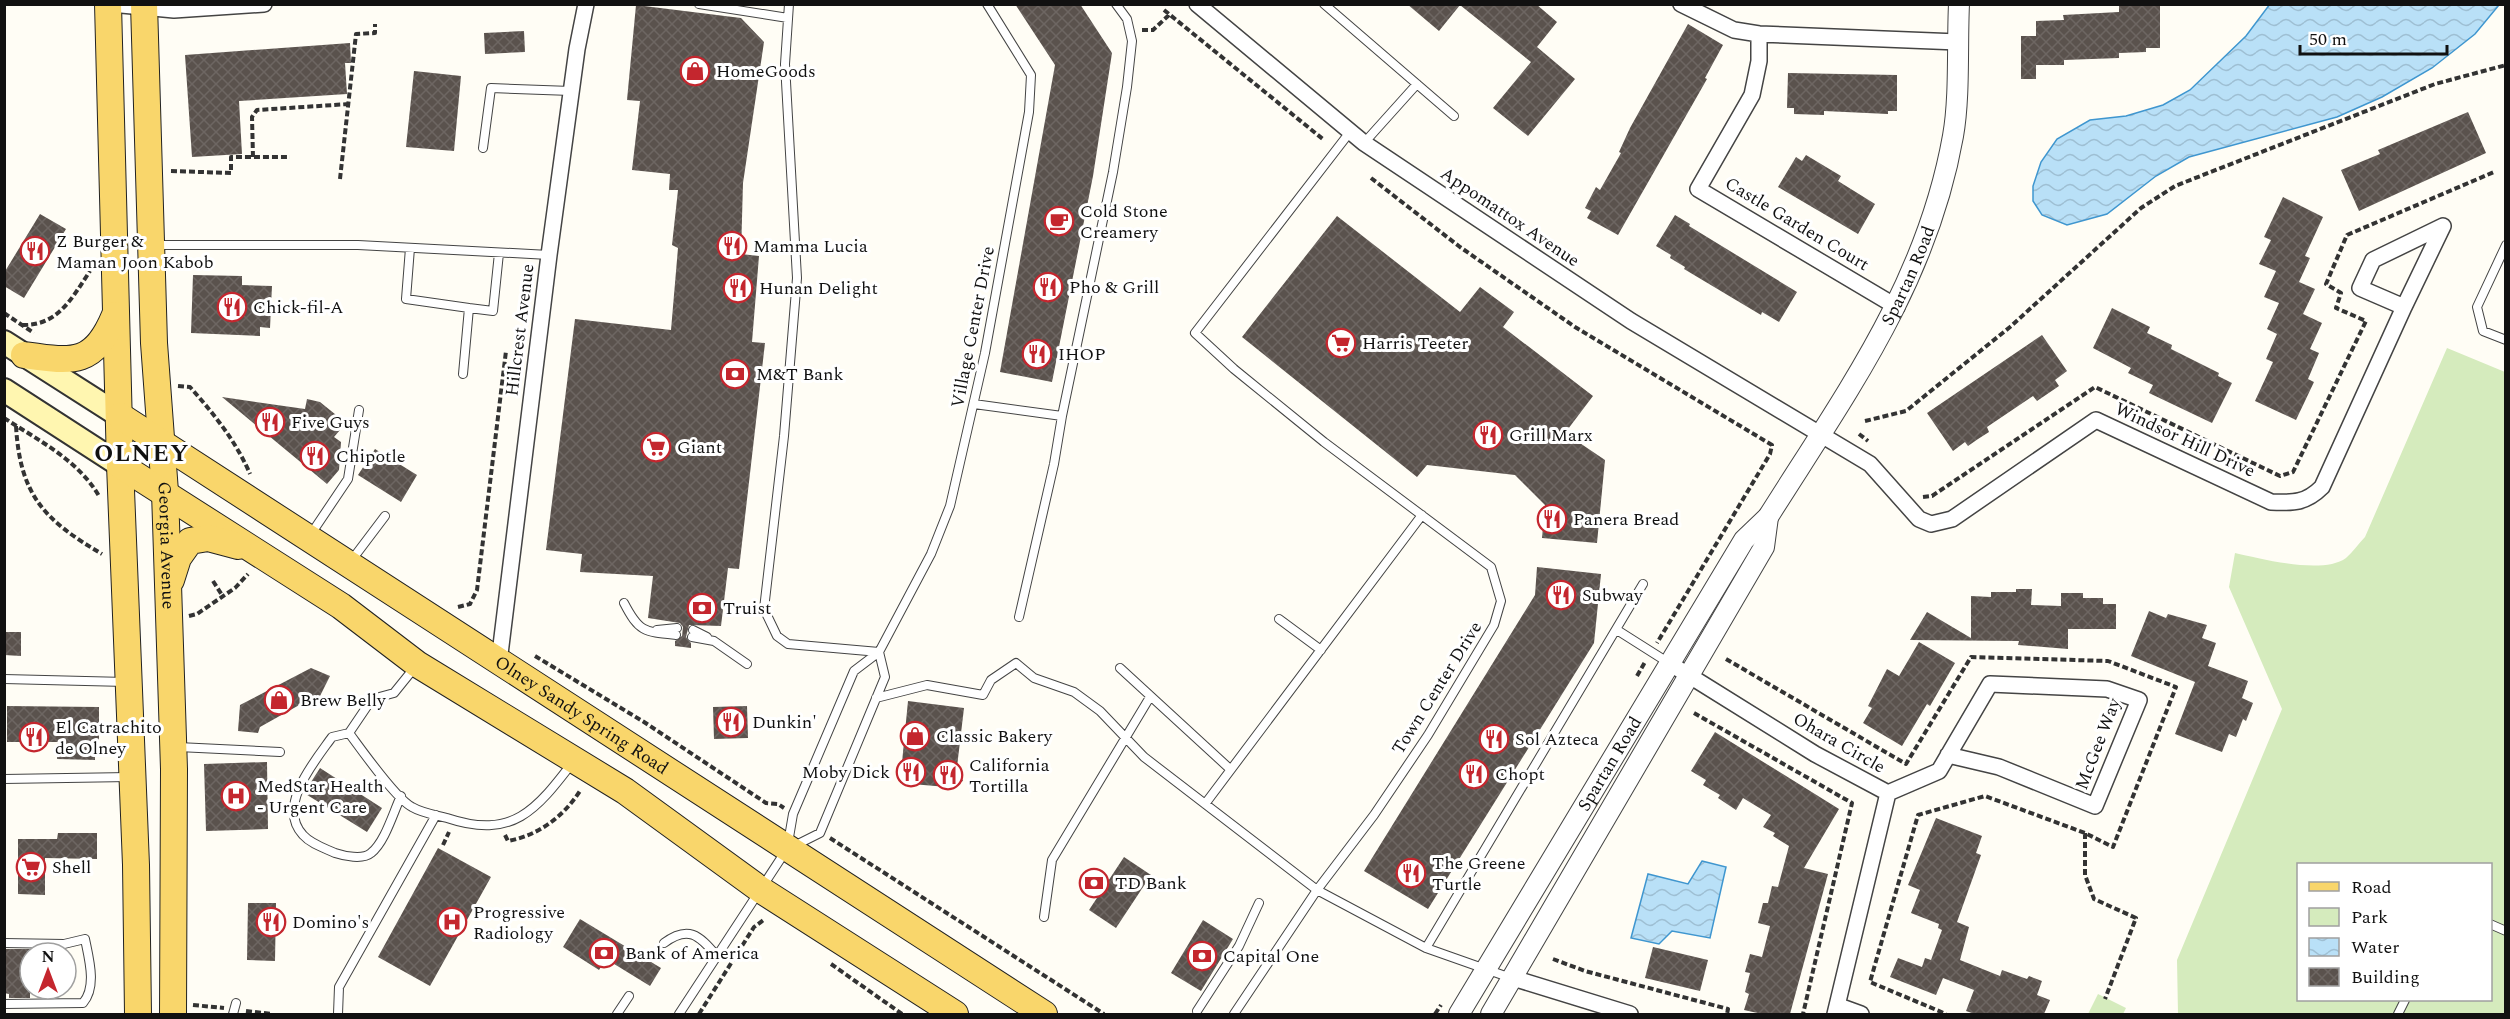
<svg xmlns="http://www.w3.org/2000/svg" width="2510" height="1019" font-family="Spectral,serif">
  <defs>
    <pattern id="water-waves" width="16" height="10" patternUnits="userSpaceOnUse" patternTransform="scale(1.5)"><rect width="16" height="10" fill="#b9e0f7"/><path d="M0 5q4-4 8 0t8 0" fill="none" stroke="#9ebfd3"/></pattern>
    <pattern id="building-cross-hatch" width="8" height="8" patternUnits="userSpaceOnUse" patternTransform="scale(1.5)"><rect width="8" height="8" fill="#5a524d"/><path d="M0 0l8 8M0 8l8-8" fill="none" stroke="#6d6662"/></pattern>
  </defs>
  <rect width="100%" height="100%" fill="#fffdf5"/>
  <path fill="#d5ebbd" fill-rule="evenodd" d="M2447 348 2505 372V1014H2178L2177 960 2282 709 2229 587 2235 553C2262 559 2323 575 2346 558 2353 552 2359 543 2365 537ZM2298 864H2490V1000H2298Z
    M2098 994 2126 1008 2123 1014H2088Z"/>
  <path fill="url(#water-waves)" stroke="#3f96cf" stroke-width="1.5" d="M2270 4 2499 5 2475 34 2432 68 2382 97 2337 117 2189 157 2156 176 2107 214 2067 225 2042 215 2033 201V186L2041 162 2057 139 2090 120 2126 116 2163 105 2190 90 2246 36Z
    M1702 861 1726 867 1710 938 1672 931 1659 944 1631 938 1648 874 1688 884Z"/>
  <path fill="url(#building-cross-hatch)" d="M1015 4H1080L1112 53 1093 176 1052 382 1000 372 1055 65Z
    M1407 4H1536L1557 22 1537 47 1575 79 1528 136 1493 108 1531 62 1460 5 1439 31Z
    M2119 4H2160V48H2146V52L2119 53V58L2064 60V65H2036V79H2021V36H2036V21L2064 20 2063 15 2119 12Z
    M636 5 741 18 764 42 743 183 741 254 759 256 752 342 765 343 739 569 728 568 721 626 689 625 686 637 691 643V648L675 646V641L682 636 683 627 680 623 648 618 653 576 580 572 582 554 546 550 575 319 671 330 678 248 672 245 678 190H669L670 174 632 170 640 101 627 100Z
    M1688 24 1723 45 1705 78 1707 79 1618 235 1587 218 1591 211 1585 208 1596 187 1600 190 1621 153 1619 152 1630 128Z
    M524 31 525 52 485 54 484 33Z
    M350 43 351 63H345L347 94 239 101 242 154 192 157 185 55Z
    M414 71 461 76 454 151 406 147Z
    M1788 73 1897 75V111H1888V114L1824 111V115L1794 114V108H1787Z
    M2468 112 2486 153 2359 211 2341 170 2380 154 2378 150Z
    M1806 155 1841 176 1838 181 1875 204 1858 234 1778 187 1796 157 1802 161Z
    M2283 197 2323 217 2305 256 2310 258 2299 282 2315 289 2303 314 2322 323 2310 349 2319 353 2308 379 2314 382 2296 420 2255 401 2273 362 2266 359 2277 334 2267 329 2279 303 2264 297 2276 271 2259 264 2271 240 2264 237Z
    M40 214 66 229 24 298 4 286V273Z
    M1675 215 1690 224 1689 226 1797 292 1779 322 1762 312 1761 315 1684 269 1685 267 1670 258 1671 255 1656 246Z
    M1337 216 1460 312 1480 287 1514 312 1503 327 1593 396 1565 433 1605 460 1597 543 1542 538 1545 505 1515 475 1427 465 1417 477 1242 337Z
    M193 275 242 276V285L272 286 270 328 260 327V336L191 333Z
    M2112 308 2150 327 2147 333 2172 345 2171 349 2219 373 2218 376 2232 383 2212 423 2149 393 2153 385 2128 373 2131 368 2093 348Z
    M2042 335 2067 371 2055 380 2059 386 2037 401 2033 396 1987 427 1989 432 1978 439 1968 446 1965 442 1953 451 1927 413Z
    M222 397 305 409 307 399 320 402 346 423 334 437 341 442 339 470 327 484Z
    M375 449 417 475 401 502 358 475Z
    M1537 567 1601 574 1594 643 1428 909 1364 871 1535 595Z
    M2016 589H2032L2031 605 2061 606V593H2083V598H2103V604H2116V629H2068V649L2018 645 2019 641 1910 640 1927 612 1971 638V596L1991 597V592H2016Z
    M2149 611 2166 618 2168 614 2207 625 2202 638 2216 643 2208 666 2248 681 2242 698 2253 703 2246 721 2243 719 2236 737 2229 734 2222 752 2175 734 2195 682 2131 656Z
    M4 632H21V656L4 655Z
    M1919 642 1955 663 1930 706 1927 704 1902 746 1863 723 1872 708 1868 706 1887 669 1899 676Z
    M311 668 330 676 317 702 310 699 260 727 258 733 238 731 240 705Z
    M908 701 964 708 957 767 963 781 947 787 900 783Z
    M7 706 99 707V743H95V760L57 759 58 742H7Z
    M747 706 748 738 714 739 713 707Z
    M1715 732 1839 809 1804 868 1828 874 1790 1014H1762L1744 1010 1749 994 1745 992 1750 973 1745 972 1750 954 1762 957 1770 926 1758 923 1763 903H1768L1772 886 1778 887 1789 846 1773 836 1775 833 1763 827 1771 815 1743 798 1736 810 1718 798 1720 795 1703 785 1706 780 1691 771Z
    M267 762 268 829 206 831 204 764Z
    M320 768 382 808 367 832 304 793Z
    M1936 818 1982 836 1976 853 1981 855 1957 922 1969 927 1960 960 2000 976 2002 970 2027 979 2029 976 2042 981 2037 995 2050 1000 2044 1014H1975L1966 1011 1974 990 1943 978 1936 995 1890 977 1898 958 1922 967 1925 958 1931 960 1942 930 1938 928 1939 924 1911 913 1920 890 1908 885Z
    M58 833H97V859L45 858V895L18 894V839H57Z
    M438 848 491 877 430 986 378 957Z
    M1124 857 1151 875 1116 928 1089 910Z
    M248 903H276L275 961 247 960Z
    M580 919 661 968 650 986 606 959 599 970 563 947Z
    M1203 920 1233 939 1201 991 1171 973Z
    M1653 947 1708 960 1700 991 1645 978Z
    M4 949H30V998H9V994L4 993Z"/>
  <g fill="none" stroke-linecap="round" stroke-linejoin="round">
    <g stroke="#444" stroke-width="10">
      <path id="service" d="M699 4 788 18
        M789 4 785 64 797 278 784 436 764 609 777 636 788 644 879 652
        M1324 4 1454 116
        M1350 132 1195 333 1234 369 1324 442 1491 567 1501 601 1494 625 1428 735 1374 815 1317 890 1426 948 1511 978
        M1364 143 1417 84
        M483 148 491 88 571 91
        M155 245H358L549 255
        M2506 245 2477 307 2483 331 2506 340
        M410 248 406 299 469 308
        M463 374 469 308 493 311 499 253
        M974 404 1062 416 1054 464 1019 617
        M1062 416 1113 172 1127 87 1132 41 1127 19 1116 4
        M311 534 348 479 359 410
        M351 561 385 516
        M624 603C639 632 644 632 676 635
        M1279 619 1321 650
        M657 630 677 628
        M693 630 707 637
        M1617 630 1669 663
        M692 637 714 641 747 664
        M415 667 394 693 372 699 349 733C361 749 396 799 412 807 422 813 436 815 447 818 513 840 536 810 573 762
        M1120 668 1230 769
        M4 679 126 682
        M876 698 927 685 983 695 991 680 1016 663 1034 678 1074 692 1100 711 1144 757 1317 890 1234 1014
        M349 733 332 737C315 761 276 806 303 835 311 844 324 848 335 853 344 856 363 860 371 853 385 842 393 813 401 796
        M178 747 280 752
        M4 779 129 777
        M1205 804 1422 515
        M794 846 820 833 885 677 879 652
        M1044 917 1052 860 1150 697
        M2490 924 2506 931
        M4 943 64 944 85 939C89 959 97 987 83 1003L4 1004
        M664 943C688 925 699 935 716 955
        M1426 948 1643 584
        M1197 1011 1239 946 1259 903
        M233 1014 236 1003
        M338 1014 339 987 436 815
        M617 1014 629 996
        M679 1014 787 849 793 814 854 671 879 652 931 554 950 506 985 353 1029 112 1031 75 987 4
        M2398 1014 2405 1000"/>
    </g>
    <g stroke="#444" stroke-width="18">
      <path id="minor" d="M111 4 174 10 264 4
        M1197 4 1364 143 1631 321 1870 464 1919 519 1931 524 1952 519 2096 420 2271 502C2294 503 2306 503 2322 487L2404 307 2360 288 2373 260 2443 226 2404 307
        M1681 4 1734 30 1759 34 1958 42
        M1759 34V61L1752 95 1698 189 1897 307
        M499 662 549 255 577 49 586 4
        M1669 663 1815 754 1888 793 1835 1014
        M1888 793 1939 771 1990 684 2107 689 2139 700 2095 806 1999 767 1948 755
        M1513 978 1630 1014
        M1839 1006 1861 1014"/>
    </g>
    <g stroke="#444" stroke-width="22">
      <g id="tertiary">
        <path id="s1" d="M1459 1014 1744 540 1768 517C1846 393 1927 283 1953 136 1960 97 1957 45 1959 4"/>
        <path d="M1491 1014 1764 547 1768 517"/>
      </g>
    </g>
    <g stroke="#333" stroke-width="26">
      <path id="secondary" d="M4 342 120 416
        M4 390 120 465"/>
    </g>
    <g stroke="#222" stroke-width="28">
      <g id="primary">
        <path d="M108 4 120 465 136 865 138 1014"/>
        <path id="s2" d="M144 4 154 343 165 492 174 769 173 1014"/>
        <path d="M24 355C73 362 94 366 115 315"/>
        <path id="s3" d="M120 416 1044 1014"/>
        <path d="M120 465 341 606 417 664 625 791 761 890 955 1014"/>
        <path d="M171 580 178 558 190 541 208 538 238 546"/>
      </g>
    </g>
    <path stroke="#333" stroke-width="4" stroke-dasharray="6 3" stroke-linecap="butt" d="M1164 10 1324 140
      M1142 30H1153L1170 14
      M253 157 252 117 257 110 349 104
      M171 171 231 173V157H290
      M1371 178 1460 247 1575 327 1772 445 1770 454 1657 643
      M340 179 356 34 375 33V24
      M4 313 34 333
      M22 325C58 326 72 298 90 271
      M178 386 190 387C213 413 236 441 250 474
      M4 418C38 440 78 460 99 496
      M1865 421 1906 411 2010 327 2141 208 2175 186 2435 84 2506 65
      M16 426C20 495 44 520 102 554
      M1859 434 1868 441
      M1923 497 1932 496 2095 387 2280 476 2293 472 2366 321 2336 308 2341 293 2326 284 2347 235 2494 172
      M213 581 222 595
      M458 607 470 604 477 590 506 351
      M189 616 197 614 235 588 248 574
      M535 656 644 722 766 803 778 804 784 808
      M1726 659 1906 764 1971 657 2108 661 2176 687 2113 847 2085 833 1985 796 1918 815 1870 982 1946 1014
      M1637 676 1645 662
      M1694 713 1852 803 1803 1014
      M2085 833V875L2094 899 2136 918 2105 999
      M505 835 508 841C539 835 563 817 580 791
      M830 838 1104 1014
      M443 845 449 832
      M1553 959 1585 971 1728 1009 1727 1014
      M831 964 902 1014
      M193 1005 224 1008
      M246 1011 272 1014
      M699 1014 754 927 765 919
      M1435 1014 1441 1005"/>
    <use href="#service" stroke="#fff" stroke-width="8"/>
    <use href="#minor" stroke="#fff" stroke-width="15"/>
    <use href="#tertiary" stroke="#fff" stroke-width="20"/>
    <use href="#secondary" stroke="#fff6b0" stroke-width="22"/>
    <use href="#primary" stroke="#f9d66b" stroke-width="26"/>
  </g>
  <defs>
    <g id="shop-ring" transform="scale(1.5)"><circle r="9.5" fill="#fff" stroke="#c4262e" stroke-width="1.5"/><path d="M-5-2.5h2.3a2.7 3.5 0 0 1 5.4 0H5L5.5 6h-11ZM-1.5-2.5h3a1.5 2.3 0 0 0-3 0Z" fill="#c4262e"/></g>
    <g id="cafe-ring" transform="scale(1.5)"><circle r="9.5" fill="#fff" stroke="#c4262e" stroke-width="1.5"/><path d="M-5.5-4.5H6V0H3Q3 3.5 0 3.5H-2.5Q-5.5 3.5-5.5 0ZM3-3.2v2h1.7v-2ZM-6 4.5H4V6H-6Z" fill="#c4262e"/></g>
    <g id="restaurant-ring" transform="scale(1.5)"><circle r="9.5" fill="#fff" stroke="#c4262e" stroke-width="1.5"/><path d="M-5-6h1v4h1v-4h1v4h1v-4h1v5L-1.5 .5V6h-2V.5L-5-1ZM5-6V6H3V1.5H1.5Q1.5-4 5-6Z" fill="#c4262e"/></g>
    <g id="supermarket-ring" transform="scale(1.5)"><circle r="9.5" fill="#fff" stroke="#c4262e" stroke-width="1.5"/><path d="M-6-5.5h2.5l.6 2H6L4.5 2H-2.5L-4.4-4H-6ZM-1.5 3.2a1.3 1.3 0 1 0 .1 0ZM3 3.2a1.3 1.3 0 1 0 .1 0Z" fill="#c4262e"/></g>
    <g id="bank-ring" transform="scale(1.5)"><circle r="9.5" fill="#fff" stroke="#c4262e" stroke-width="1.5"/><path d="M-6-4H6V4H-6ZM0-2.3a2.3 2.3 0 1 0 0 4.6a2.3 2.3 0 1 0 0-4.6Z" fill="#c4262e"/></g>
    <g id="hospital-ring" transform="scale(1.5)"><circle r="9.5" fill="#fff" stroke="#c4262e" stroke-width="1.5"/><path d="M-5-5h3v3.5h4V-5h3V5h-3V1.5h-4V5h-3Z" fill="#c4262e"/></g>
  </defs>
  <g fill-rule="evenodd">
    <use href="#shop-ring" x="695" y="71"/>
    <use href="#cafe-ring" x="1059" y="221"/>
    <use href="#restaurant-ring" x="732" y="246"/>
    <use href="#restaurant-ring" x="35" y="251"/>
    <use href="#restaurant-ring" x="1048" y="287"/>
    <use href="#restaurant-ring" x="738" y="288"/>
    <use href="#restaurant-ring" x="232" y="307"/>
    <use href="#supermarket-ring" x="1341" y="343"/>
    <use href="#restaurant-ring" x="1037" y="354"/>
    <use href="#bank-ring" x="735" y="374"/>
    <use href="#restaurant-ring" x="270" y="422"/>
    <use href="#restaurant-ring" x="1488" y="435"/>
    <use href="#supermarket-ring" x="656" y="447"/>
    <use href="#restaurant-ring" x="315" y="456"/>
    <use href="#restaurant-ring" x="1552" y="519"/>
    <use href="#restaurant-ring" x="1561" y="595"/>
    <use href="#bank-ring" x="702" y="608"/>
    <use href="#shop-ring" x="279" y="700"/>
    <use href="#restaurant-ring" x="731" y="722"/>
    <use href="#shop-ring" x="915" y="736"/>
    <use href="#restaurant-ring" x="34" y="737"/>
    <use href="#restaurant-ring" x="1494" y="739"/>
    <use href="#restaurant-ring" x="911" y="772"/>
    <use href="#restaurant-ring" x="1474" y="774"/>
    <use href="#restaurant-ring" x="948" y="775"/>
    <use href="#hospital-ring" x="236" y="796"/>
    <use href="#supermarket-ring" x="31" y="867"/>
    <use href="#restaurant-ring" x="1411" y="873"/>
    <use href="#bank-ring" x="1094" y="883"/>
    <use href="#restaurant-ring" x="271" y="922"/>
    <use href="#hospital-ring" x="452" y="922"/>
    <use href="#bank-ring" x="604" y="953"/>
    <use href="#bank-ring" x="1202" y="956"/>
  </g>
  <g text-anchor="middle" dominant-baseline="central" stroke-width="6" stroke-linejoin="round" paint-order="stroke">
    <g font-size="18" fill="#111" stroke="#fff" text-anchor="start">
      <text x="716" y="71">HomeGoods</text>
      <text x="1080" y="211">Cold Stone<tspan x="1080" dy="21">Creamery</tspan></text>
      <text x="56" y="241">Z Burger &amp;<tspan x="56" dy="21">Maman Joon Kabob</tspan></text>
      <text x="753" y="246">Mamma Lucia</text>
      <text x="1069" y="287">Pho &amp; Grill</text>
      <text x="759" y="288">Hunan Delight</text>
      <text x="253" y="307">Chick-fil-A</text>
      <text x="1362" y="343">Harris Teeter</text>
      <text x="1058" y="354">IHOP</text>
      <text x="756" y="374">M&amp;T Bank</text>
      <text x="291" y="422">Five Guys</text>
      <text x="1509" y="435">Grill Marx</text>
      <text x="677" y="447">Giant</text>
      <text x="336" y="456">Chipotle</text>
      <text x="1573" y="519">Panera Bread</text>
      <text x="1582" y="595">Subway</text>
      <text x="723" y="608">Truist</text>
      <text x="300" y="700">Brew Belly</text>
      <text x="752" y="722">Dunkin'</text>
      <text x="55" y="727">El Catrachito<tspan x="55" dy="21">de Olney</tspan></text>
      <text x="936" y="736">Classic Bakery</text>
      <text x="1515" y="739">Sol Azteca</text>
      <text x="969" y="765">California<tspan x="969" dy="21">Tortilla</tspan></text>
      <text x="890" y="772" text-anchor="end">Moby Dick</text>
      <text x="1495" y="774">Chopt</text>
      <text x="257" y="786">MedStar Health<tspan x="257" dy="21">- Urgent Care</tspan></text>
      <text x="1432" y="863">The Greene<tspan x="1432" dy="21">Turtle</tspan></text>
      <text x="52" y="867">Shell</text>
      <text x="1115" y="883">TD Bank</text>
      <text x="473" y="912">Progressive<tspan x="473" dy="21">Radiology</tspan></text>
      <text x="292" y="922">Domino's</text>
      <text x="625" y="953">Bank of America</text>
      <text x="1223" y="956">Capital One</text>
    </g>
    <g font-size="18" fill="#111" stroke="#fff">
      <text transform="translate(1510 217) rotate(34)">Appomattox Avenue</text>
      <text transform="translate(1797 224) rotate(31)">Castle Garden Court</text>
      <text stroke="none"><textPath href="#s1" startOffset="866">Spartan Road</textPath></text>
      <text transform="translate(973 327) rotate(-79)">Village Center Drive</text>
      <text transform="translate(520 330) rotate(-83)">Hillcrest Avenue</text>
      <text transform="translate(2185 440) rotate(25)">Windsor Hill Drive</text>
      <text stroke="none"><textPath href="#s2" startOffset="542">Georgia Avenue</textPath></text>
      <text transform="translate(1437 688) rotate(-58)">Town Center Drive</text>
      <text stroke="none"><textPath href="#s3" startOffset="550">Olney Sandy Spring Road</textPath></text>
      <text transform="translate(1839 743) rotate(30)">Ohara Circle</text>
      <text transform="translate(2098 744) rotate(-69)">McGee Way</text>
      <text stroke="none"><textPath href="#s1" startOffset="292">Spartan Road</textPath></text>
    </g>
    <g font-size="24" font-weight="bold" letter-spacing="1.5" fill="#111" stroke="#fff">
      <text x="142" y="454">OLNEY</text>
    </g>
  </g>
  <rect width="2510" height="1019" fill="none" stroke="#111111" stroke-width="12"/>
  <rect x="2297" y="863" width="195" height="138" fill="#ffffff" stroke="#a0a0a0" stroke-width="1.5"/>
  <rect x="2309" y="882" width="30" height="9" fill="#f9d66b" stroke="#a0a0a0" stroke-width="1.5"/>
  <text x="2351" y="893" font-size="18" fill="#111111">Road</text>
  <rect x="2309" y="908" width="30" height="18" fill="#d5ebbd" stroke="#a0a0a0" stroke-width="1.5"/>
  <text x="2351" y="923" font-size="18" fill="#111111">Park</text>
  <rect x="2309" y="938" width="30" height="18" fill="url(#water-waves)" stroke="#a0a0a0" stroke-width="1.5"/>
  <text x="2351" y="953" font-size="18" fill="#111111">Water</text>
  <rect x="2309" y="968" width="30" height="18" fill="url(#building-cross-hatch)" stroke="#a0a0a0" stroke-width="1.5"/>
  <text x="2351" y="983" font-size="18" fill="#111111">Building</text>
  <g transform="translate(48 971)"><circle r="28" fill="#ffffff" stroke="#a0a0a0" stroke-width="1.5"/>
  <path d="M0-4.5L10 22L0 15L-10 22Z" fill="#c4262e"/>
  <text y="-9" font-size="16" font-weight="bold" text-anchor="middle" fill="#111111">N</text>
  </g>
  <path d="M2300 45v9h147v-9" fill="none" stroke="#111111" stroke-width="3"/>
  <text x="2309" y="45" font-size="18" fill="#111111" stroke="#ffffff" stroke-width="4.5" paint-order="stroke">50 m</text>
</svg>
